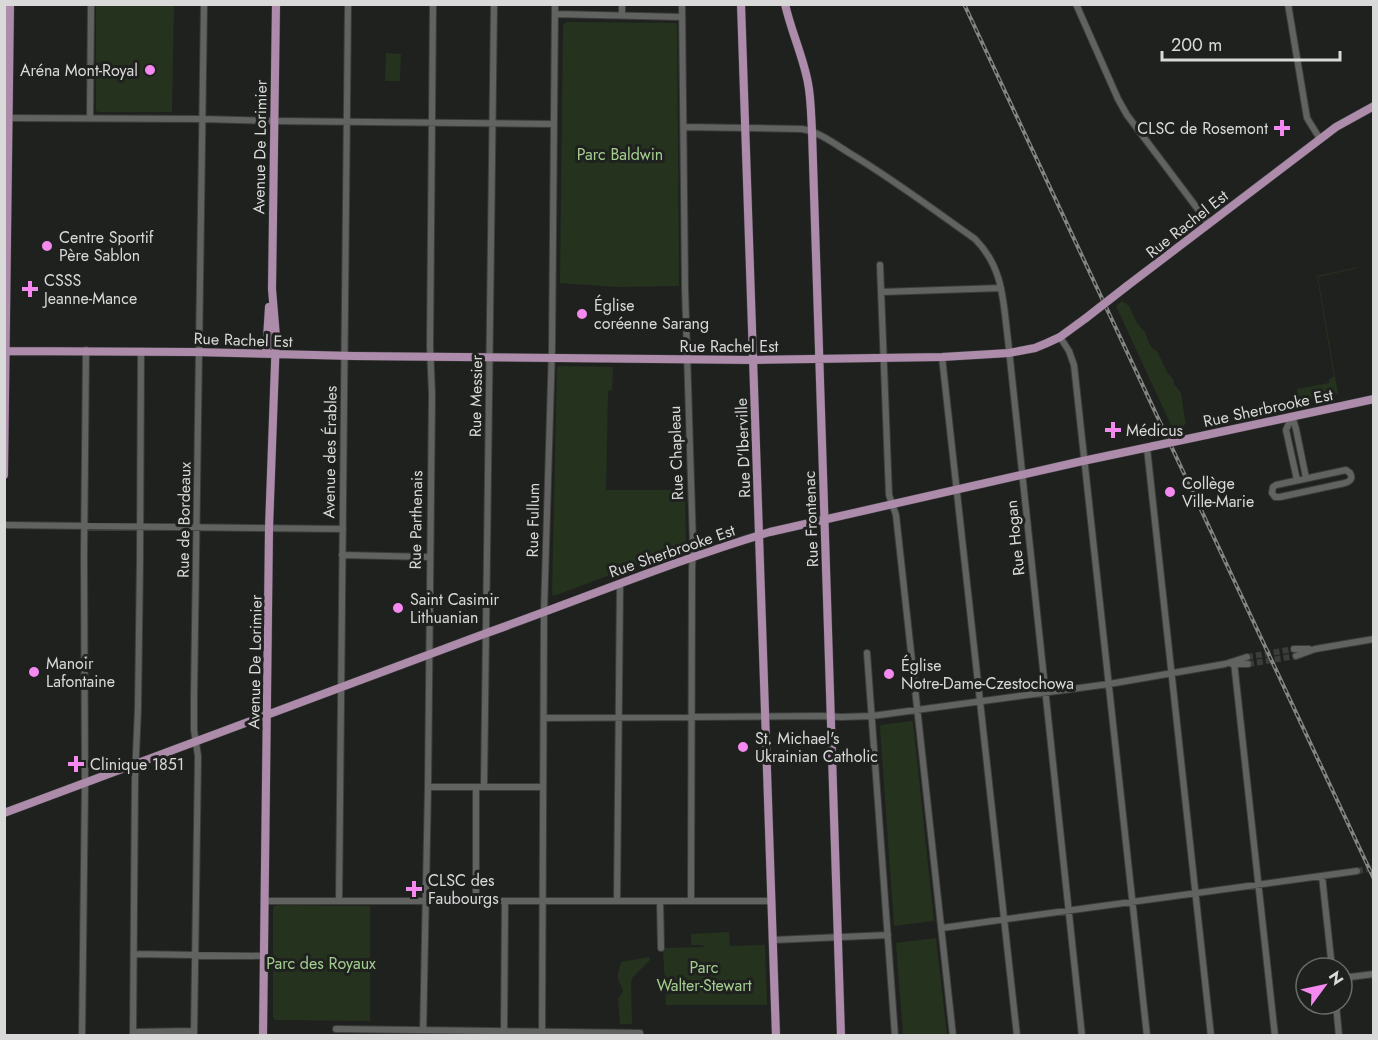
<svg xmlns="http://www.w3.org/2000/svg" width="1378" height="1040" font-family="Jost,sans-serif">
  <rect width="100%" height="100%" fill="#1f211f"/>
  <path fill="#25331e" d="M96 5H174L172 112H99L96 111Z
    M567 22 676 23 677 25 679 286 616 287 560 283 563 25Z
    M386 53 401 54 400 81H385Z
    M1358 267V268L1318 277 1338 394 1298 402 1297 389 1329 383V379L1334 377 1317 276Z
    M1122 301 1129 306 1137 323 1145 332 1148 341 1153 349 1157 351 1167 372 1173 379 1174 384 1181 393 1185 420 1186 423 1184 426 1175 428 1171 425 1116 306Z
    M559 366 613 367 612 390 608 391 606 490H685L686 544 684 547 554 596 552 594 557 368Z
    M911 721 913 722 934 921 894 926 880 727 881 725Z
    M278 905 370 906V1021L275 1020 273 1017V909L274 906Z
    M729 932 730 946 765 945 767 1005H666L663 948 705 947 702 945H691V934Z
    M936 938 947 1035H903L896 943Z
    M649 957 650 960 633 977 631 983 632 1024H620L618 999C627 988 621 989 618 979 617 974 620 967 621 962Z"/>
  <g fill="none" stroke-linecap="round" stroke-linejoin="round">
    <path stroke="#3b3d3b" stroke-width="6" stroke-dasharray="6 3" stroke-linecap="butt" d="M1247 657 1294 649
      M1248 664 1296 656
      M1357 871 1374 868"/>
    <g stroke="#3b3c3b" stroke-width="8">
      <path id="minor" d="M682 4 685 288 693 545 692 569 691 901
        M1076 4 1118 99 1127 115 1209 224
        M1288 4 1307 118 1320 139
        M555 14 682 17
        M622 15V4
        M4 118 202 119 274 121 554 124
        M90 118 91 4
        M684 127 802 129C820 132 836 145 851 154 894 180 934 210 975 239 1004 268 1003 302 1008 340L1082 1036
        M880 265 889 495 896 515 953 1036
        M881 292 1001 288
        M1060 337 1069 351 1074 365 1147 1036
        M942 357 1017 1036
        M1292 416 1286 430 1297 480
        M1292 416 1296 429 1306 478
        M1147 448 1211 1036
        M1346 470 1350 473C1353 478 1351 481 1345 483L1280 497H1275L1272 493 1273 487 1276 485Z
        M4 525 343 529
        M342 555 429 557
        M1294 649H1309
        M867 653 895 1036
        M1296 656 1315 649 1374 639
        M1234 662 1275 1036
        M1232 664H1248
        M544 718 822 716 841 717 872 716 1109 684 1225 664 1247 657
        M428 787H543
        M484 787C488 526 491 265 494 4
        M1322 876 1332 968
        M617 900 620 584
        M265 901H771
        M339 901 348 4
        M476 901V787
        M660 901 661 948
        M942 928 1357 871
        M773 940 888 935
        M134 954 264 956
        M1342 978 1374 974
        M1336 1004 1339 1036
        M336 1029 640 1033V1036
        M133 1032 194 1031
        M504 1035 505 901
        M82 1036 85 783 84 557 86 350
        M133 1036 135 778 138 708 140 558 141 351
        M194 1036 198 756 194 730V696L204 4
        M423 1036 428 787 432 394 430 346 433 4
        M542 1036 544 612 552 348 555 4"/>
    </g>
    <g stroke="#3b3c3b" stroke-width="9">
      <path id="major" d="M741 4 776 1036
        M785 4C791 31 803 56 808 83 811 98 811 115 812 131L841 1036
        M1127 286 1336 127 1374 106
        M4 351 193 352 353 356 754 360 942 357 1009 353 1035 348 1047 343 1060 337 1086 318
        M266 354 269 307
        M1206 435 1374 399
        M4 475 10 4
        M4 813C164 753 324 693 484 634 580 600 673 561 770 532L1078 462 1154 446
        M263 1036 269 528 276 337 272 289 276 4"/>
    </g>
    <use href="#minor" stroke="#616361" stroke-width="6"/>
    <use href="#major" stroke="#ad8bab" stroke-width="8"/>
    <g stroke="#838583" stroke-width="4">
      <path id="rail" d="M964 4 1374 879"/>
    </g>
    <use href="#rail" stroke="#1f211f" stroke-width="1.5" stroke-dasharray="4.5" stroke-linecap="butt"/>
    <g stroke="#3b3c3b" stroke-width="9" stroke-linecap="butt">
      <path id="major-bridge" d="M1086 318 1127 286
        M1154 446 1206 435"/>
    </g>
    <use href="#major-bridge" stroke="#ad8bab" stroke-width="8"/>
  </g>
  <g fill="#f489f0" stroke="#1f211f" stroke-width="2">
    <circle cx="150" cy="70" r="6"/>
    <path d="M1279 119h6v6h6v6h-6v6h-6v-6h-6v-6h6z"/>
    <circle cx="47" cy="246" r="6"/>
    <path d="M27 280h6v6h6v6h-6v6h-6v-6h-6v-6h6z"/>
    <circle cx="582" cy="314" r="6"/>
    <path d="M1110 421h6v6h6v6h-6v6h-6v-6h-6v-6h6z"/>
    <circle cx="1170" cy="492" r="6"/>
    <circle cx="398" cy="608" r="6"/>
    <circle cx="34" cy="672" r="6"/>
    <circle cx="889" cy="674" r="6"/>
    <circle cx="743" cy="747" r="6"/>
    <path d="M73 755h6v6h6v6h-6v6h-6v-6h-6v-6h6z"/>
    <path d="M411 880h6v6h6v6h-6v6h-6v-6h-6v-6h6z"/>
  </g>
  <g text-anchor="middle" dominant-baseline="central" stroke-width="6" stroke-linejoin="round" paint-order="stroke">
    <g font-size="16" fill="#d8d9d8" stroke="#1f211f" text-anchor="start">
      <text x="138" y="70" text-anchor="end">Aréna Mont-Royal</text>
      <text x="1268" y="128" text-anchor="end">CLSC de Rosemont</text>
      <text x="59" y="237">Centre Sportif<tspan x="59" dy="18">Père Sablon</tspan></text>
      <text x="44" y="280">CSSS<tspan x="44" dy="18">Jeanne-Mance</tspan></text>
      <text x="594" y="305">Église<tspan x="594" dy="18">coréenne Sarang</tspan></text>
      <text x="1126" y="430">Médicus</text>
      <text x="1182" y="483">Collège<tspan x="1182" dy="18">Ville-Marie</tspan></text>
      <text x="410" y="599">Saint Casimir<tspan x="410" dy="18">Lithuanian</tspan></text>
      <text x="46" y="663">Manoir<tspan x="46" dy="18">Lafontaine</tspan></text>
      <text x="901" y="665">Église<tspan x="901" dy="18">Notre-Dame-Czestochowa</tspan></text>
      <text x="755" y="738">St. Michael's<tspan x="755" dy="18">Ukrainian Catholic</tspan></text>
      <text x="90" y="764">Clinique 1851</text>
      <text x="428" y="880">CLSC des<tspan x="428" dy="18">Faubourgs</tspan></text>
    </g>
    <g font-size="16" fill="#d8d9d8" stroke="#1f211f">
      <text transform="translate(260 147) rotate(-89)">Avenue De Lorimier</text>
      <text transform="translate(1187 224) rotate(-38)">Rue Rachel Est</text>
      <text transform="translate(243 340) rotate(2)">Rue Rachel Est</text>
      <text x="729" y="346">Rue Rachel Est</text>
      <text transform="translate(476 396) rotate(-89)">Rue Messier</text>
      <text transform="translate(1268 408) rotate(-12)">Rue Sherbrooke Est</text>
      <text transform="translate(743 448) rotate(-92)">Rue D'Iberville</text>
      <text transform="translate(330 452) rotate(-89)">Avenue des Érables</text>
      <text transform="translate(676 453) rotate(-92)">Rue Chapleau</text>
      <text transform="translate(811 519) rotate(-92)">Rue Frontenac</text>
      <text transform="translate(184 520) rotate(-89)">Rue de Bordeaux</text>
      <text transform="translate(416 520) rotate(-89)">Rue Parthenais</text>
      <text transform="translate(533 520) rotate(-89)">Rue Fullum</text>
      <text transform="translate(1015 538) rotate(-96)">Rue Hogan</text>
      <text transform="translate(672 551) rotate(-19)">Rue Sherbrooke Est</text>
      <text transform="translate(255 662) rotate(-89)">Avenue De Lorimier</text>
    </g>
    <g font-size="16" fill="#a5ce91" stroke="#1f211f">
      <text x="620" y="154">Parc Baldwin</text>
      <text x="321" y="963">Parc des Royaux</text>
      <text x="704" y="967">Parc<tspan x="704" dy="18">Walter-Stewart</tspan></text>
    </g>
  </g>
  <rect width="1378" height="1040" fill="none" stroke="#d8d9d8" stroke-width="12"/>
  <g transform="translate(1324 986) rotate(57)"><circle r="28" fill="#1f211f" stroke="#696b69" stroke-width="1.5"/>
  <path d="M0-4.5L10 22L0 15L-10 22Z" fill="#f489f0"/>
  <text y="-9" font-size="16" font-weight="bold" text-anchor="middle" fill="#d8d9d8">N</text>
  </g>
  <path d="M1162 51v9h178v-9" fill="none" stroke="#d8d9d8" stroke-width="3"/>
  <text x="1171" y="51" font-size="18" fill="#d8d9d8" stroke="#1f211f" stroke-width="4.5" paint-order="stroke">200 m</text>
</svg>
